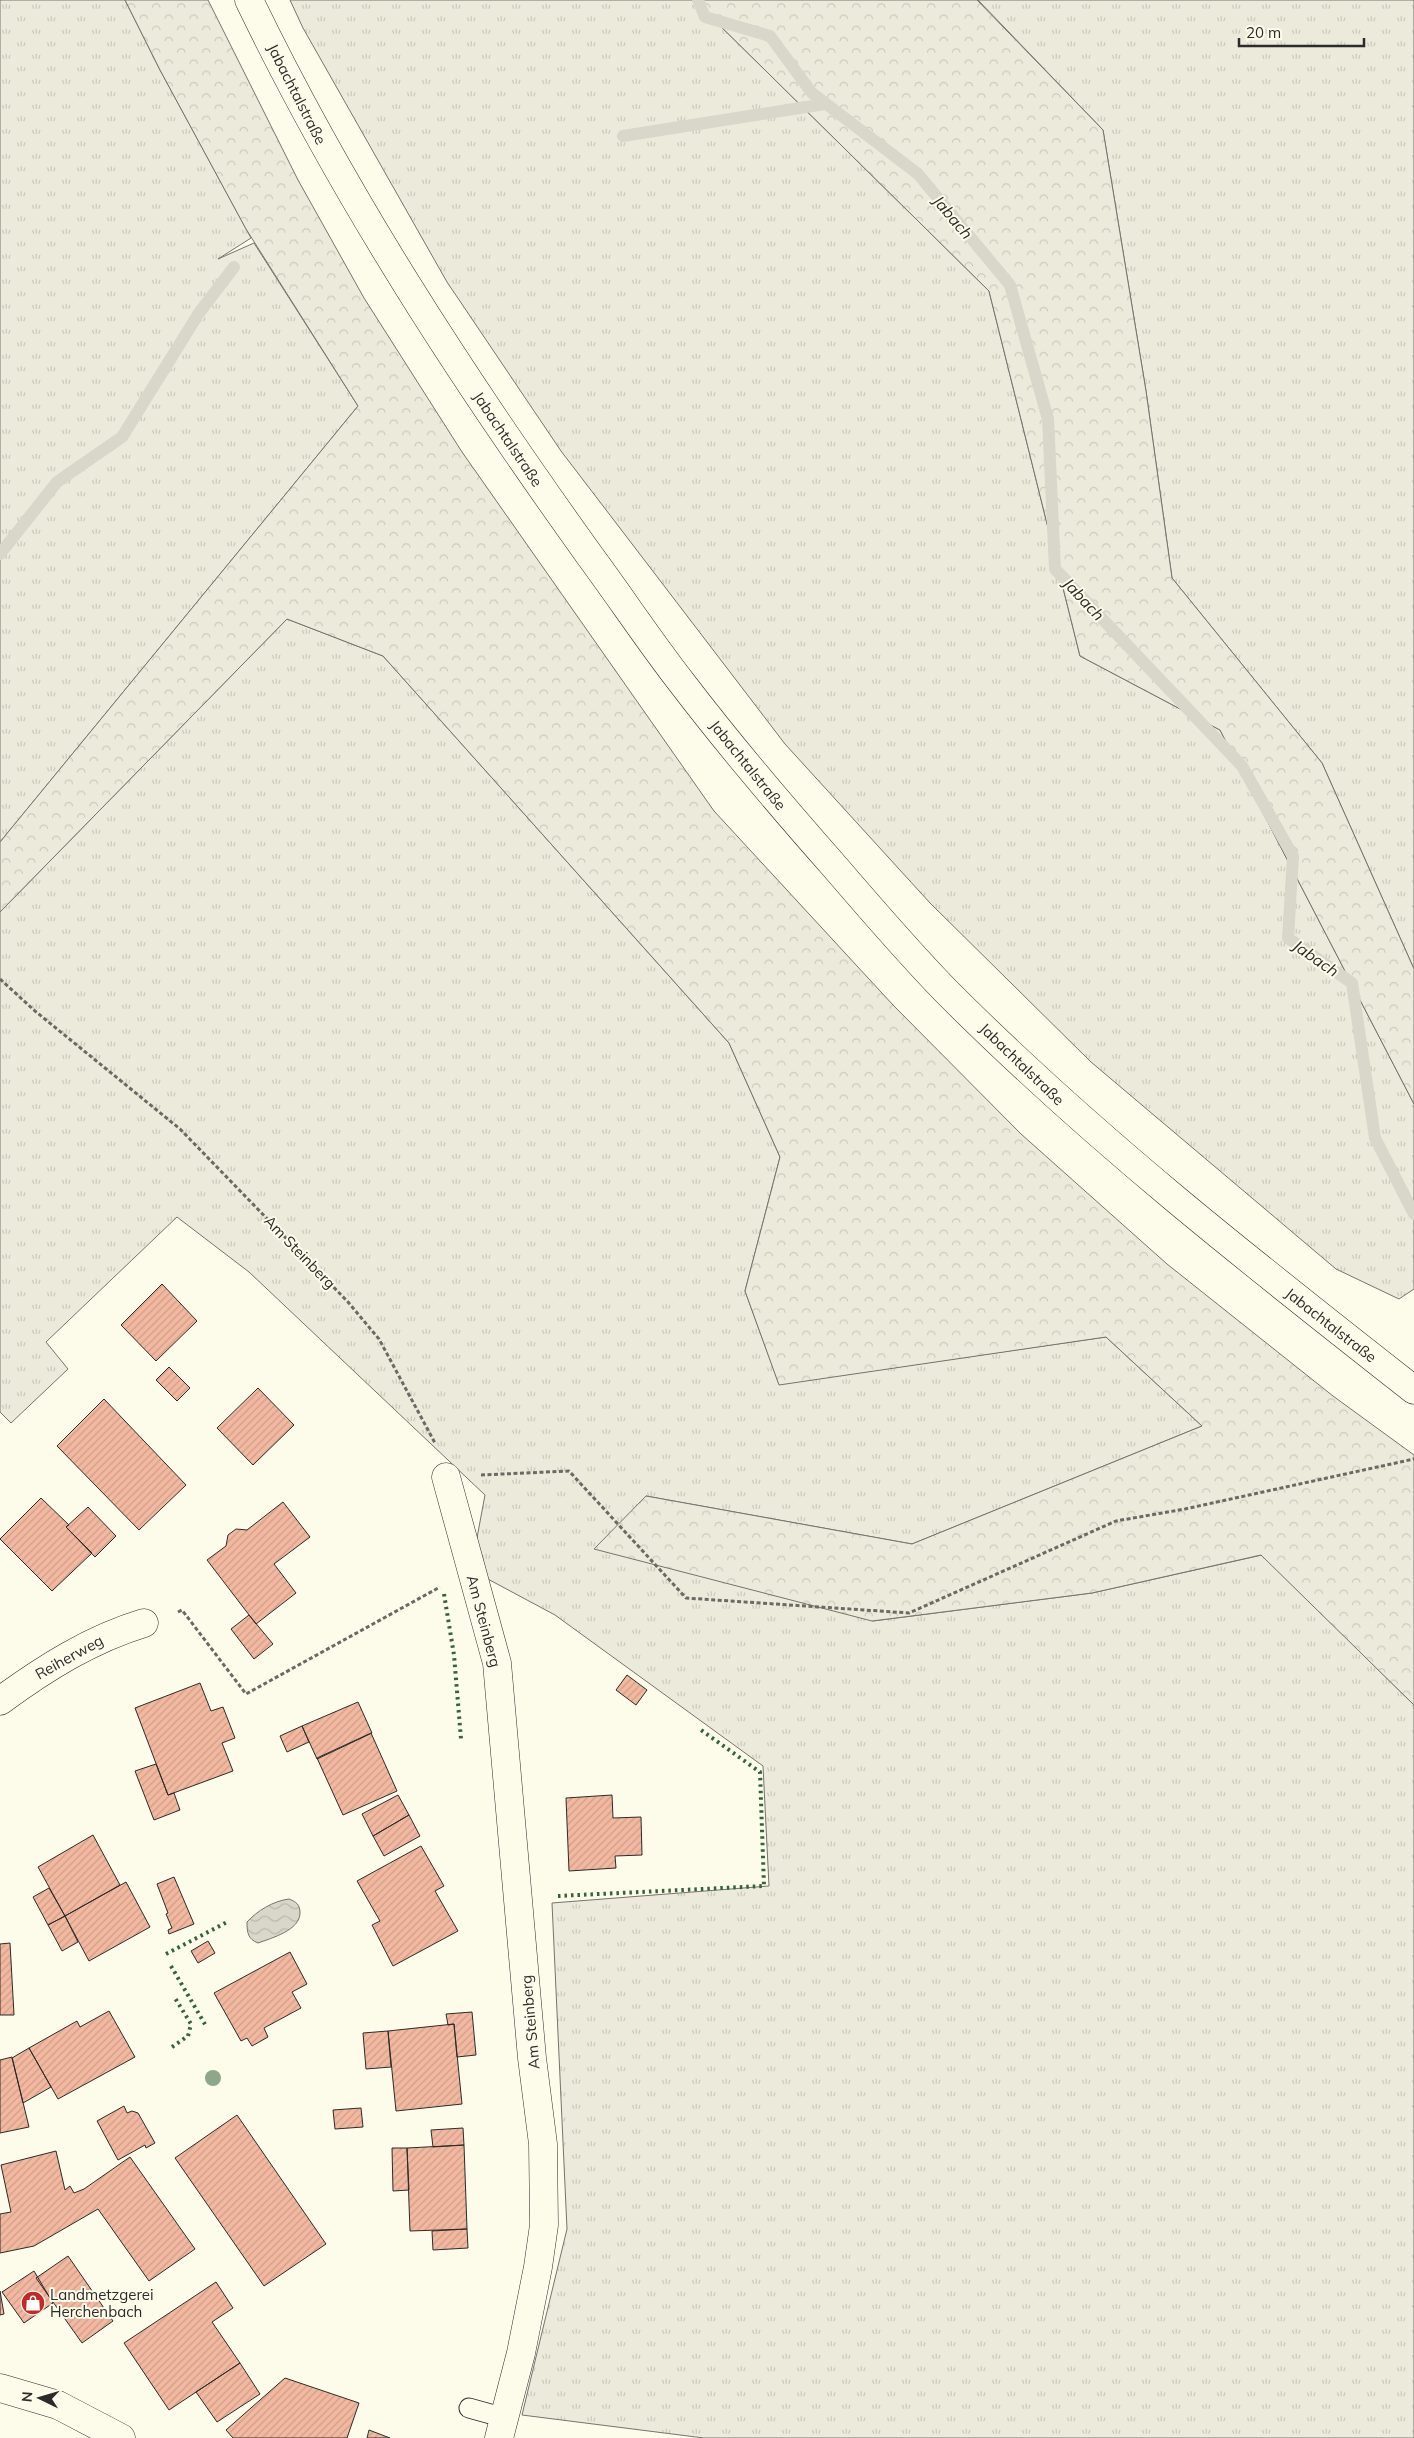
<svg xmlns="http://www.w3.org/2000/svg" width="1414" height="2438" font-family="Mulish,sans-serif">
  <defs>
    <pattern id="grass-tufts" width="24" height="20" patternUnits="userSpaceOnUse" patternTransform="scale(1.25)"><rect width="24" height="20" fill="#ecebdb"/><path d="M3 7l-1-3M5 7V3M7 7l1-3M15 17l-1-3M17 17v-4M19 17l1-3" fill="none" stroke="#cbcabc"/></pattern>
    <pattern id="forest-crowns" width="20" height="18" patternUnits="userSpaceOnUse" patternTransform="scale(1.25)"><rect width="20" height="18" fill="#ecebdb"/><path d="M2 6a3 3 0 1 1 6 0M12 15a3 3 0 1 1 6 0" fill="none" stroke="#cbcabc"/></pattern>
    <pattern id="water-waves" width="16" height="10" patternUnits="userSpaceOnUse" patternTransform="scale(1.25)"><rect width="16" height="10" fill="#d8d7c9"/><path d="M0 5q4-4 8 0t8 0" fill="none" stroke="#bab9ad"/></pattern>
    <pattern id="building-hatch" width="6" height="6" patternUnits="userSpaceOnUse" patternTransform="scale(1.25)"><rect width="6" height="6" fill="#f2b8a0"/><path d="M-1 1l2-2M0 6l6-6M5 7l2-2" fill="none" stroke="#d09e8a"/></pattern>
  </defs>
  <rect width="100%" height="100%" fill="#fdfbea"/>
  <path fill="url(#grass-tufts)" stroke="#74746e" d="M0 0H125L160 70 251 238 218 259 254 243 358 406 0 842Z
    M290 0H694L989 291 1080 656 1220 730 1414 1104V1289L1399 1299 1336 1269 1091 1062 930 903 785 744 561 451 447 282 303 28Z
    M978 0H1414V969L1322 763 1172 578 1146 391 1103 130Z
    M287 619 383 656 729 1043 780 1157 745 1291 779 1384 1106 1337 1202 1426 912 1544 646 1496 873 1621 1092 1593 1262 1555 1414 1705V2438H704L522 2415 567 2229 552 1903 769 1886 763 1766 555 1615 471 1570 485 1495 249 1272 177 1217 46 1342 68 1369 11 1423 0 1412V912Z"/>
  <path fill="url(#forest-crowns)" stroke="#74746e" d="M125 0H208L298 180 364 298 462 452 714 811 893 1005 1021 1134 1167 1264 1333 1396 1414 1455V1705L1261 1555 1092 1593 872 1621 594 1549 646 1496 912 1544 1202 1426 1106 1337 779 1385 745 1291 780 1157 729 1043 383 656 287 619 0 912V842L358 406 246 229 160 70Z
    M694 0H977L1103 130 1146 391 1172 578 1322 763 1414 969V1104L1220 730 1080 656 989 291Z"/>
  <path fill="url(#water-waves)" stroke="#74746e" d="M289 1899C296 1902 300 1904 300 1913 300 1930 272 1938 258 1943 248 1939 247 1933 247 1922 257 1911 273 1901 289 1899Z"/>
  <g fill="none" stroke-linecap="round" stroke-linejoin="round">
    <path stroke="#d8d7c9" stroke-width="12" d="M698 0 705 17 770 36 812 93 918 174 1010 285 1048 419 1055 569 1242 766 1293 856 1288 938 1352 983 1375 1138 1414 1214
      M623 136 825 104
      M0 554 57 482 122 437 199 313 234 267"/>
  </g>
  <path fill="url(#building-hatch)" stroke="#2b2b2b" d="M162 1284 197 1321 156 1361 121 1325Z
    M169 1367 190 1388 177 1401 156 1380Z
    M258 1388 294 1425 253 1465 217 1428Z
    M104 1399 186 1485 139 1530 57 1446Z
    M41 1498 69 1525 66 1527 92 1553 52 1591 0 1539Z
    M283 1502 310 1537 274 1564 296 1593 256 1624 207 1560 226 1546 228 1535 236 1529 247 1530Z
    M88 1507 116 1536 95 1557 66 1527Z
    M249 1615 273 1644 254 1659 231 1629Z
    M627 1675 647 1690 636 1705 616 1690Z
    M200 1683 211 1711 223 1707 235 1738 222 1743 233 1771 168 1795 135 1708Z
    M358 1702 372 1733 317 1759 302 1726Z
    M302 1726 309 1742 287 1752 280 1736Z
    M371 1733 397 1791 343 1815 317 1758Z
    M156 1764 168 1795 174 1793 180 1810 154 1820 135 1771Z
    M398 1795 409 1815 373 1836 362 1814Z
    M612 1795 613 1818 641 1817 642 1855 615 1856 616 1868 569 1871 566 1798Z
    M409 1815 420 1836 384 1856 373 1836Z
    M93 1835 120 1885 65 1916 38 1867Z
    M421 1846 444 1886 435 1891 458 1931 393 1966 372 1925 380 1921 357 1881Z
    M174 1877 194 1924 169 1934 168 1930 172 1928 166 1914 168 1913 157 1884Z
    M126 1882 150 1927 89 1961 65 1916Z
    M49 1888 65 1916 48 1925 33 1897Z
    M65 1916 78 1942 62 1951 48 1925Z
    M208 1941 215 1953 198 1963 191 1951Z
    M10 1943 14 2015H0V1944Z
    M290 1952 307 1984 292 1992 301 2008 264 2028 268 2037 252 2046 247 2038 241 2041 214 1993Z
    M109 2011 135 2057 58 2099 29 2048 77 2021 80 2027Z
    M472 2012 476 2055 457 2057 454 2024 448 2025 446 2014Z
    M454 2024 462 2104 396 2111 388 2031Z
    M388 2031 391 2067 366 2069 363 2033Z
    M29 2048 51 2087 23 2103 12 2058Z
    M12 2057 29 2127 0 2133V2060Z
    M124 2106 127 2113 132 2111 138 2113 155 2143 146 2148 145 2145 118 2160 97 2121Z
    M361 2108 363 2127 335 2129 333 2110Z
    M237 2115 326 2244 264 2286 175 2158Z
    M463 2128 464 2145 433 2147 431 2130Z
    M464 2145 467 2229 410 2231 407 2148Z
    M392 2148H407L409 2190 393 2191Z
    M56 2151 65 2190 70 2186 74 2193 84 2189 130 2157 195 2249 149 2281 98 2209 34 2246 0 2253V2214L11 2212 1 2165Z
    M467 2229 468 2248 433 2250 432 2231Z
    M68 2256 113 2321 82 2343 36 2278Z
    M34 2271 53 2303 24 2323 2 2292Z
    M216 2282 233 2308 212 2322 240 2363 169 2410 124 2343Z
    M0 2291 4 2314 0 2315Z
    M240 2363 260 2394 217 2422 196 2392Z
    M285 2378 359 2403 347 2438H233L226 2430Z
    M369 2430 390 2438H367Z"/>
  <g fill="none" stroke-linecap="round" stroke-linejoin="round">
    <g stroke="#2b2b2b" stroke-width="21">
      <path id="lane" d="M469 2408 505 2418"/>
    </g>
    <g stroke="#2b2b2b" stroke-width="29">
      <path id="street" d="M446 1477 497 1663 532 2058 543 2144 544 2225 538 2267 521 2353 499 2438
        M0 1701C45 1668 91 1639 144 1623
        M0 2388 58 2405 121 2438"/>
    </g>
    <g stroke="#2b2b2b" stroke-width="29">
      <path id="primary" d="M249 0C344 197 463 379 590 556 621 598 650 642 682 683 730 746 782 807 835 867 871 909 907 951 945 990 1090 1136 1252 1263 1414 1390"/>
    </g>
    <path stroke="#6a6964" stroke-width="3" stroke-dasharray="4 2.5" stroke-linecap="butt" d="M0 979 35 1011 180 1129 348 1302 379 1339 435 1443
      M481 1475 569 1471 686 1598 909 1613 1116 1521 1185 1509 1414 1459
      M178 1612 182 1610 246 1694 440 1587"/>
    <use href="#lane" stroke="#fdfbea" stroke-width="19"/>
    <use href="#street" stroke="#fdfbea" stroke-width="28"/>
    <use href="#primary" stroke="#fdfbea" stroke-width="28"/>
    <path stroke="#34623c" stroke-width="4" stroke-dasharray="2.5 4" stroke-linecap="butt" d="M444 1594 454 1655 461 1739
      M558 1896 764 1886 760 1772 701 1730
      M166 1954 229 1921
      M171 1966 206 2026
      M172 2047 188 2036 191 2024 175 1998"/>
  </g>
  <circle fill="#8ea78a" cx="213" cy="2078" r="8"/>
  <defs>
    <g id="shop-disc" transform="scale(1.25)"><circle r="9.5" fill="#c62828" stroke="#fdfbea"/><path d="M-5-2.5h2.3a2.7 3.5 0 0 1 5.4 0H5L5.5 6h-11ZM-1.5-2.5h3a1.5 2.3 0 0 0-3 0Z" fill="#fff"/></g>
  </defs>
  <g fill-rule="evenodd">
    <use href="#shop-disc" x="33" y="2303"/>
  </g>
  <g text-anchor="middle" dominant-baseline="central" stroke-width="4" stroke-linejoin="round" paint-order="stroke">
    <g font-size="15" fill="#2b2b2b" stroke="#fdfbea">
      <text transform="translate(297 94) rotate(63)">Jabachtalstraße</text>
      <text transform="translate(508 439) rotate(56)">Jabachtalstraße</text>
      <text transform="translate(748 765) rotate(51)">Jabachtalstraße</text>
      <text transform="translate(1022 1064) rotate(44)">Jabachtalstraße</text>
      <text transform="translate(300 1252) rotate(46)">Am Steinberg</text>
      <text transform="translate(1331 1325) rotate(38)">Jabachtalstraße</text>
      <text transform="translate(484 1621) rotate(75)">Am Steinberg</text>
      <text transform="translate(69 1657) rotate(-29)">Reiherweg</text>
      <text transform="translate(530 2022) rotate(-95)">Am Steinberg</text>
    </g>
    <g font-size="15" fill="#2b2b2b" stroke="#fdfbea" text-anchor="start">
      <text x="50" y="2294">Landmetzgerei<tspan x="50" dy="17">Herchenbach</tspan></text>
    </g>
    <g font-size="16" font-style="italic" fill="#2b2b2b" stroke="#fdfbea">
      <text transform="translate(953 217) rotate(50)">Jabach</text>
      <text transform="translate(1084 599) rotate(47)">Jabach</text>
      <text transform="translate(1316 958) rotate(35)">Jabach</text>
    </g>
  </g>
  <g transform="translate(40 2398) rotate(275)" stroke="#fdfbea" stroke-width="4" paint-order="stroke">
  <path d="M0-4L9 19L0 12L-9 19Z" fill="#2b2b2b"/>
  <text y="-8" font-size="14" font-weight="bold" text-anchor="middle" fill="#2b2b2b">N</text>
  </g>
  <path d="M1239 38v8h125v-8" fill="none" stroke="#2b2b2b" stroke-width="2.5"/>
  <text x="1246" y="38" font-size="15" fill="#2b2b2b" stroke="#fdfbea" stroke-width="4" paint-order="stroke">20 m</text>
</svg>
